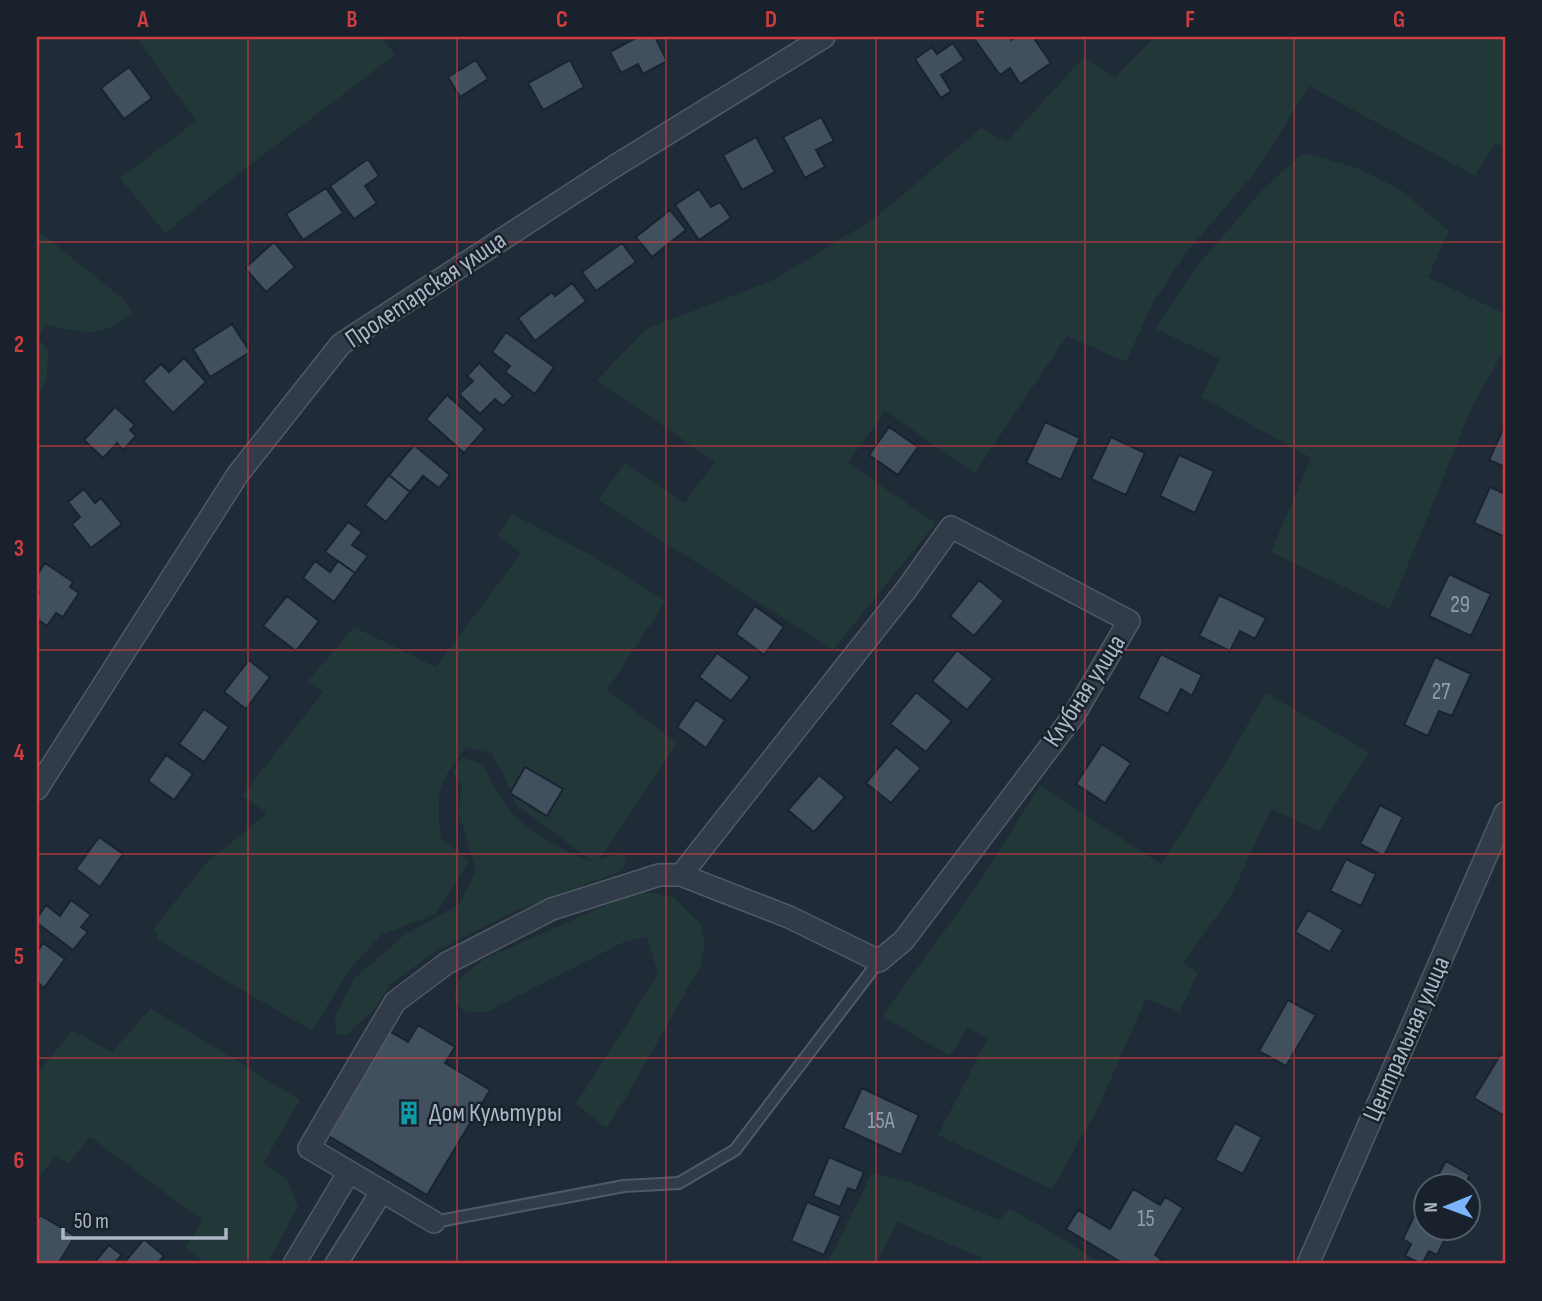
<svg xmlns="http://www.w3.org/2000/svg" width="1542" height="1301" font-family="'Sofia Sans Condensed',sans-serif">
  <rect width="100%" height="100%" fill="#1f2b37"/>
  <path fill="#213738" d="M136 37H382L395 55 237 175 165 233 120 178 196 121Z
    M1155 37H1505V149L1495 143 1475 176 1309 86 1257 170 1186 253 1153 303 1126 362 1067 336 975 473 885 411 848 463 936 523 833 650 598 500 625 463 684 503 715 462 597 380 646 329 773 280 875 218 981 128 1006 142 1084 57 1115 77Z
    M1304 153 1355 167 1401 190 1449 231 1428 277 1505 314V348L1472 407 1390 609 1271 552 1311 458 1201 397 1220 359 1155 329 1194 270 1264 188Z
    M37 230 121 297 133 312C99 341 86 332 46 325L38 338 48 351 47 377 37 399Z
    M512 514 593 556 666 601 607 690 677 743 598 861 614 854 626 856 623 870 518 910 435 952 391 984 372 1012 348 1034 336 1035 335 1015 354 979 404 935 459 905 476 870 458 810 462 787 453 772 462 757 484 765C492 782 501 802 515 816 530 831 573 857 594 862L516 805 503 773 491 753 466 747C437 785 436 791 441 838L469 861 436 914 381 935 348 972 312 1031 159 941 154 928 205 864 267 813 242 796 323 692 308 681 354 627 436 667 521 553 498 536Z
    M1266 693 1369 752 1319 831 1271 809 1231 896 1184 962 1198 973 1180 1012 1146 999 1098 1108 1052 1189 938 1135 987 1039 968 1027 950 1056 882 1016 977 886 1040 785 1161 864 1217 777Z
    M638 891 673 897 700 923 705 942 701 965 627 1096 606 1128 576 1104 658 974 647 937 624 942 487 1012 466 1013 455 1002 456 982 484 959Z
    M151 1008 300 1100 264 1162 288 1181 298 1207 267 1264H208L185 1248 202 1220 90 1137 68 1164 55 1155 37 1181V1074L72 1030 112 1052Z
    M872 1173 912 1183 999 1220 1010 1209 1053 1233 1102 1264H980L983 1258 897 1222 876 1264H827Z"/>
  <path fill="#41505f" stroke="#1a232e" stroke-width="2" d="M632 37H655L667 61 643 74 638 64 621 73 610 52 634 39Z
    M973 37H1009L1011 40 1016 37H1033L1051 63 1020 84 1010 68 1000 75Z
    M953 43 964 60 941 75 951 91 941 98 915 59 932 47 937 54Z
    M476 60 488 79 460 97 448 77Z
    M570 60 584 87 543 110 528 83Z
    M129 67 152 98 124 119 101 88Z
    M821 117 834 141 816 150 825 167 805 178 783 137Z
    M756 137 775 172 742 190 723 155Z
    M368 159 379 176 365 186 377 203 354 219 330 186Z
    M326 188 343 213 303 240 286 214Z
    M699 189 711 207 720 202 731 218 699 240 675 205Z
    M670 210 686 230 652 257 636 237Z
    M274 242 295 267 266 292 245 268Z
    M622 243 636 262 596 291 582 272Z
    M572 283 586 301 535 341 518 318 552 292 555 296Z
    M232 324 250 352 210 377 193 349Z
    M506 332 554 367 535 394 505 372 510 366 492 352Z
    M184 358 206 382 173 413 143 381 161 364 169 372Z
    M479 363 513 396 503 406 495 399 480 414 459 394 473 381 467 376Z
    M447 395 485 429 464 453 426 419Z
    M115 407 135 425 130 430 136 436 123 450 117 443 103 458 84 440Z
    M1045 422 1080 438 1061 480 1026 463Z
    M889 427 918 447 898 475 869 455Z
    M1504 427 1505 428V467L1489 460Z
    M1111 437 1145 453 1126 495 1091 479Z
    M414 445 450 475 439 488 423 476 410 492 389 475Z
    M1179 455 1214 471 1195 513 1160 496Z
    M389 475 410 492 386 522 365 505Z
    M1490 487 1503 493 1505 487V537L1474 523Z
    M84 489 95 503 101 498 122 524 91 548 72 524 80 517 68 502Z
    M348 522 362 532 352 545 368 556 355 573 325 552Z
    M315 561 330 572 338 561 355 573 334 602 303 578Z
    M45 563 73 582 70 587 79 593 63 617 56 613 47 626 37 619V596L39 592 37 590V575Z
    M1449 574 1491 594 1471 636 1429 616Z
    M979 580 1004 601 974 636 950 616Z
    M1219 595 1266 618 1255 639 1240 631 1230 651 1199 636Z
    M287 596 319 621 296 651 263 626Z
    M755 606 784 627 764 655 736 634Z
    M957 650 993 679 967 710 932 681Z
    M717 653 750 677 731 701 699 677Z
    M1161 654 1202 675 1192 696 1181 689 1168 714 1138 698Z
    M1435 657 1471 674 1452 716 1439 711 1428 736 1404 725Z
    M249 660 270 677 246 709 224 692Z
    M916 692 952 721 926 752 890 724Z
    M696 700 725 720 706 748 677 727Z
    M204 709 229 727 204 762 179 744Z
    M1102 744 1131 763 1105 803 1076 784Z
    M896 747 921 768 891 803 866 783Z
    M166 755 193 774 174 800 148 781Z
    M525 767 563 789 547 816 510 793Z
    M819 775 845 797 814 832 788 810Z
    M1380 805 1403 817 1384 856 1360 844Z
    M99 837 123 854 100 887 76 869Z
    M1346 859 1376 874 1361 906 1330 891Z
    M71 900 91 915 81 927 88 932 73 950 37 923V918L46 905 60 916Z
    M1308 910 1343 930 1330 952 1295 932Z
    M43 943 65 959 44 988 37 982V952Z
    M1288 1000 1316 1015 1286 1066 1259 1051Z
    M418 1025 455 1047 445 1063 490 1090 427 1195 327 1135 389 1031 408 1042Z
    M1501 1054 1505 1056V1111L1503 1115 1474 1098Z
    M862 1088 919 1115 901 1155 843 1128Z
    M1235 1123 1262 1137 1243 1174 1215 1160Z
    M829 1157 864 1172 856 1191 848 1188 840 1207 813 1196Z
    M1446 1161 1470 1175 1464 1186H1432Z
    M1133 1189 1160 1205 1165 1197 1183 1208 1155 1255 1161 1259 1158 1264H1124L1066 1229 1078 1210 1110 1229Z
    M807 1202 841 1216 824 1255 791 1241Z
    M1415 1214 1426 1220V1228H1442L1449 1231 1437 1255 1429 1251 1422 1264 1405 1256 1411 1244 1403 1239Z
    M40 1215 75 1236 58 1264H37V1220Z
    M144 1239 164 1256 157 1264H123Z
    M109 1245 122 1255 117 1260 122 1264H93Z"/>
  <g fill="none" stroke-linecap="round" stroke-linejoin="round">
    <g stroke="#505a66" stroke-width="14">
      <path id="lane" d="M434 1222 624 1186 679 1183 735 1150 879 961"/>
    </g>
    <g stroke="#505a66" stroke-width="24">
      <path id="street" d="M37 789 238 474 341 344 615 166 824 37
        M434 1222 309 1148 395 1002 447 963 552 909 659 875H681L789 917 879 961 904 940 1074 715 1129 621 951 527 906 590 681 875
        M294 1264 349 1172
        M336 1264 382 1191
        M1308 1264 1505 813"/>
    </g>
    <use href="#lane" stroke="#323c48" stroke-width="10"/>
    <use href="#street" stroke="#323c48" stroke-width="21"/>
  </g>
  <path fill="none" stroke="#d03d40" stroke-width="2" stroke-opacity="0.55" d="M248 37V1264M457 37V1264M666 37V1264M876 37V1264M1085 37V1264M1294 37V1264M37 242H1505M37 446H1505M37 650H1505M37 854H1505M37 1058H1505"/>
  <defs>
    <g id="building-bare" transform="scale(1.89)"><path d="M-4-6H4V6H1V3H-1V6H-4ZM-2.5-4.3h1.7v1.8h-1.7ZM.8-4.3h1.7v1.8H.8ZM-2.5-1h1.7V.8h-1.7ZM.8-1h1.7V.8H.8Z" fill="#0f9aa8" stroke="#18212c" stroke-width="2.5" paint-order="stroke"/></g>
  </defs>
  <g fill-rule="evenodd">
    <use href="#building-bare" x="409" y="1113"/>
  </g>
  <g text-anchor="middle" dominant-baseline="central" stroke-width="5" stroke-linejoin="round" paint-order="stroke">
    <g font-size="23" fill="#919dac">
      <text x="1460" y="605">29</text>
      <text x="1441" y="692">27</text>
      <text x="881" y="1121">15А</text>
      <text x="1146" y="1219">15</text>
    </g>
    <g font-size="26" fill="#acb7c5" stroke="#18212c">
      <text transform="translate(426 290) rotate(-34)">Пролетарская улица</text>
      <text transform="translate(1085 691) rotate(-57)">Клубная улица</text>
      <text transform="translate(1407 1039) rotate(-66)">Центральная улица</text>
    </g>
    <g font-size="26" fill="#acb7c5" stroke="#18212c" text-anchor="start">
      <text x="429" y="1113">Дом Культуры</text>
    </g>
  </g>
  <rect width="1542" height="1301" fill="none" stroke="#18212c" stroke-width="77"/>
  <g transform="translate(1447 1207) rotate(269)"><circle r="33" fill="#18212c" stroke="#535d69" stroke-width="2"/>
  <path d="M0-5L12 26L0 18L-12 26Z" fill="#7ab4fc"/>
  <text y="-10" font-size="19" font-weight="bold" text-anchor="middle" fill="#acb7c5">N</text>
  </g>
  <path d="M63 1228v10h163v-10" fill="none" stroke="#acb7c5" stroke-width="3.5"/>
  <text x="74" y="1228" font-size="21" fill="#acb7c5" stroke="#18212c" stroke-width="5" paint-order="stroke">50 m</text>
  <rect x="38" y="38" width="1466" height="1224" fill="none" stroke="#d03d40" stroke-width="2.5"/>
  <g font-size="23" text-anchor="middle" font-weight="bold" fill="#d03d40">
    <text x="143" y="27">A</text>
    <text x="352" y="27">B</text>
    <text x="562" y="27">C</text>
    <text x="771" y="27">D</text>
    <text x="980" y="27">E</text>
    <text x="1190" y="27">F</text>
    <text x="1399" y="27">G</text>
    <text x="19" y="148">1</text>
    <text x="19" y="352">2</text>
    <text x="19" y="556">3</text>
    <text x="19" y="760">4</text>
    <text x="19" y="964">5</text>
    <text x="19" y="1168">6</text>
  </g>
</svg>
